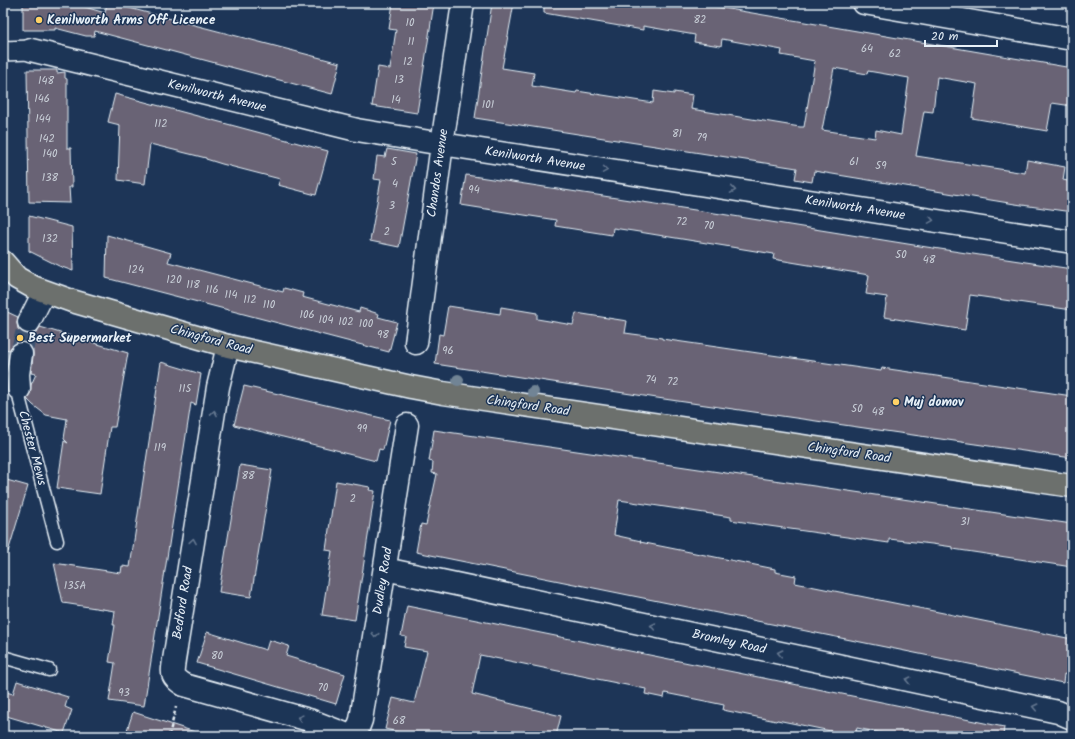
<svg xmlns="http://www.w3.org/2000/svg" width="1075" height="739" font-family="Kalam,sans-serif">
  <rect width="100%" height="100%" fill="#1d3557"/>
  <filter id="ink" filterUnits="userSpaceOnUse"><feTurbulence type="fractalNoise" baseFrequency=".025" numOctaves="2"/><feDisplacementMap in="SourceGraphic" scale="8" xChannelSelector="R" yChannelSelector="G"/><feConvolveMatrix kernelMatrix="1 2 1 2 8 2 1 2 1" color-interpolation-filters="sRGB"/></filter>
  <g filter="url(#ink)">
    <path fill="#696474" stroke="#e8f1f8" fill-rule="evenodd" d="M23 3H72L105 13 107 3H110L340 63 332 94 95 31 94 36H86L55 28V30H23Z
      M393 3H434L417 113 372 106 378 67 390 69 396 30 389 29Z
      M492 3H514L502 68 534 73 532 86 576 93 577 91 653 103 654 91 674 94V92L693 95 691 109 800 127H804L815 61 781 55 782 50 722 39 721 46 694 42 695 35 643 26V30L544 13V3H694L1072 68V106L1052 103 1047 131 972 118 977 84 937 77 933 112 924 111 916 156 1025 173 1027 160 1065 167 1063 180 1072 182V212L1015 204 814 171 812 182 795 179 797 168 475 118ZM834 68 867 74 868 71 909 78 901 135 876 130 875 138 822 130Z
      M27 70H57V73L65 72V78L67 79V148H71L72 187H69L70 203 29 202Z
      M115 94 328 151 316 195 278 185 280 179 222 164 206 159V158L150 144 145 184 118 180 120 125 108 122Z
      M387 149 416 154 399 247 370 241 381 180 374 179 377 156 385 157Z
      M466 175 721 214 920 246 1072 269V310L970 295 965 330 884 317 887 297 866 294 869 275 773 259 774 254 633 231 613 228 612 235 555 226 556 220 461 205Z
      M29 216 72 227 73 271 59 266 29 251Z
      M107 235 171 253 168 262 283 292 284 288 303 293 302 297 359 312 360 308 379 314 378 317 397 322 389 352 106 278Z
      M448 306 500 314 501 307 537 313V319L573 325 576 313 627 321 625 333 662 338V339L881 371 882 368 1072 396V458L657 398 435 364 439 334 443 335Z
      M3 310 18 317 17 323 18 329 24 333 29 334 36 333 40 327 128 353 115 427H110L100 494 57 488 64 441 68 443 64 439 67 419 46 415 33 405 28 400 27 398 30 394 31 385 36 374 31 373 33 356V350L29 344 22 342 16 343 12 346 9 350 3 348Z
      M161 362 201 374 196 405 191 403 144 706 109 701 115 663 109 662 115 625H113L115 611 63 603 54 563 121 573 122 566 130 567Z
      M244 386 390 420 383 450 379 449 376 461 340 452V451L234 425Z
      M434 430 1072 524V567L953 549V547L932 544 889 539V543L762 525 731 520V517L619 500 614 535 641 541 640 542 775 569V572L796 576 795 583 1072 639V676L1064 674 1063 683 416 552 421 524 426 525 437 474 432 473 433 462 429 461Z
      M240 465 272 470 251 597 219 592Z
      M3 479 28 486 8 552 3 551Z
      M336 481 370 487 369 490 375 491 355 620 322 615 332 551 326 550Z
      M407 606 773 680H774L793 684 1004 727 1003 736H895L857 728 855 736 777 720 776 721 723 710 724 705 705 701 665 693 664 698 645 694 646 689 480 655 472 694 561 716 556 736H415L385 729 393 698 414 703 427 651 404 647 406 637 401 636Z
      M207 632 266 650 269 640 289 646 286 656 345 674 336 704 197 663Z
      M17 681 68 697 65 707 72 710 64 733 3 715V691L13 694Z
      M133 712 195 732V736H125Z"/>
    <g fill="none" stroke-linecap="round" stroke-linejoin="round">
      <path stroke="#3b516f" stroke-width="22" stroke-dasharray="22 11" stroke-linecap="butt" d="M21 354 29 322"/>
      <g stroke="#e8f1f8" stroke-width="15">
        <path id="service" d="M19 389 20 401 57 541
          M3 657 49 670"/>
      </g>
      <g stroke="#e8f1f8" stroke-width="22">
        <path id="pedestrian" d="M3 51 31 50"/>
      </g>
      <g stroke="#e8f1f8" stroke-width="25">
        <path id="minor" d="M864 3 1072 39
          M31 50 357 130 442 144 1072 242
          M29 322 44 292
          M416 343 442 144 463 3
          M228 346 218 387 174 660C172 675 171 677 184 685L309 720 350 736
          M19 389 18 374 21 354
          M385 569 1058 712 1072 718
          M355 736 361 720 407 425"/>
      </g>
      <g stroke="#e8f1f8" stroke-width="25">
        <path id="primary" d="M3 262 17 278 33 287 72 301 228 346 411 387 443 393 1072 486"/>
      </g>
      <path stroke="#e8f1f8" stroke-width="2.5" stroke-dasharray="4 3" stroke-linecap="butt" d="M169 736 176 707"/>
      <use href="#service" stroke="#1d3557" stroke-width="12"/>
      <use href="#pedestrian" stroke="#1d3557" stroke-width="19"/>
      <use href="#minor" stroke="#1d3557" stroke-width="22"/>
      <use href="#primary" stroke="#6c706d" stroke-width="22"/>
    </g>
    <g fill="#718495">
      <circle cx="458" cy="380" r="6"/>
      <circle cx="533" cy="392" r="6"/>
    </g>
    <defs><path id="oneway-chevron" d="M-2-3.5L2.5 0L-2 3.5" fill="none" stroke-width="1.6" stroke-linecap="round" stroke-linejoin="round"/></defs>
    <g stroke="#64778f">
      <use href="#oneway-chevron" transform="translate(605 170) rotate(9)"/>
      <use href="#oneway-chevron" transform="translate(733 190) rotate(9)"/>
      <use href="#oneway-chevron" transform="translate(931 220) rotate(9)"/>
      <use href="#oneway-chevron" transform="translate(214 413) rotate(-81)"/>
      <use href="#oneway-chevron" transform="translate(193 541) rotate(-81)"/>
      <use href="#oneway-chevron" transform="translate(653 626) rotate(-168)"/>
      <use href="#oneway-chevron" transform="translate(375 635) rotate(99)"/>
      <use href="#oneway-chevron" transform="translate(780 653) rotate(-168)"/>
      <use href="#oneway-chevron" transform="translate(908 680) rotate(-168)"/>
      <use href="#oneway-chevron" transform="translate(1035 707) rotate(-168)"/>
      <use href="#oneway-chevron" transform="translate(300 718) rotate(-165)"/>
    </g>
  </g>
  <g fill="#ffd166" stroke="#1d3557" stroke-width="1.5">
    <circle cx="39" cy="20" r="4"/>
    <circle cx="20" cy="338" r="4"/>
    <circle cx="896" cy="402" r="4"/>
  </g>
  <g text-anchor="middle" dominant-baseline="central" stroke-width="3" stroke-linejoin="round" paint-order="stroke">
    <g font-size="11" fill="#c8ced7">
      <text x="700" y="20">82</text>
      <text x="410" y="23">10</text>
      <text x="411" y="42">11</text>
      <text x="867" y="49">64</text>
      <text x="895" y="54">62</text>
      <text x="408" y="62">12</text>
      <text x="399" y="80">13</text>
      <text x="46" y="81">148</text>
      <text x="42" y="99">146</text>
      <text x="396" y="100">14</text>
      <text x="488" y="105">101</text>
      <text x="43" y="119">144</text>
      <text x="161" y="124">112</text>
      <text x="677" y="134">81</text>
      <text x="702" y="138">79</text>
      <text x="47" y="139">142</text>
      <text x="50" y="154">140</text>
      <text x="394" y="162">5</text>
      <text x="854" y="162">61</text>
      <text x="881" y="166">59</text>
      <text x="50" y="178">138</text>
      <text x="395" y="184">4</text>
      <text x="474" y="190">94</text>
      <text x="392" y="206">3</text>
      <text x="682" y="222">72</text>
      <text x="709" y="226">70</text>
      <text x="387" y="232">2</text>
      <text x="50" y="239">132</text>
      <text x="901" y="255">50</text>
      <text x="929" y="260">48</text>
      <text x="136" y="270">124</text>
      <text x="174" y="280">120</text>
      <text x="193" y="285">118</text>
      <text x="212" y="290">116</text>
      <text x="231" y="295">114</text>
      <text x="250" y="300">112</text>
      <text x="269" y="305">110</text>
      <text x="307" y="315">106</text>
      <text x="326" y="320">104</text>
      <text x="346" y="322">102</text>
      <text x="366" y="324">100</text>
      <text x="383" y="335">98</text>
      <text x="448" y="351">96</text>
      <text x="651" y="380">74</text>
      <text x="673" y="382">72</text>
      <text x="185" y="389">115</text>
      <text x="857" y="409">50</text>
      <text x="878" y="412">48</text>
      <text x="362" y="429">99</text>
      <text x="160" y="448">119</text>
      <text x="248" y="476">88</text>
      <text x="353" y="499">2</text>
      <text x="965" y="522">31</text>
      <text x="75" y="586">135A</text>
      <text x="217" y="656">80</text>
      <text x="323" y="688">70</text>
      <text x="124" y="693">93</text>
      <text x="399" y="721">68</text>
    </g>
    <g font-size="13" font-weight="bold" fill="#e8f1f8" stroke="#1d3557" text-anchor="start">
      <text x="47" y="20">Kenilworth Arms Off Licence</text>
      <text x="28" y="338">Best Supermarket</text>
      <text x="904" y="402">Muj domov</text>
    </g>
    <g font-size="13" fill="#e8f1f8" stroke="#1d3557">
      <text transform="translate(217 96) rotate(14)">Kenilworth Avenue</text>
      <text transform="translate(535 159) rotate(9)">Kenilworth Avenue</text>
      <text transform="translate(438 173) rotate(-82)">Chandos Avenue</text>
      <text transform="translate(855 208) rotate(9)">Kenilworth Avenue</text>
      <text transform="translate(211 340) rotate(15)">Chingford Road</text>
      <text transform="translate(528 406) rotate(8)">Chingford Road</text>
      <text transform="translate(32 448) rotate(75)">Chester Mews</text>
      <text transform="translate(849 453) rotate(8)">Chingford Road</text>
      <text transform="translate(383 581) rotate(-81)">Dudley Road</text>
      <text transform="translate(183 603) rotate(-81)">Bedford Road</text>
      <text transform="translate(729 642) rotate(12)">Bromley Road</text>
    </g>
  </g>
  <rect width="1075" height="739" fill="none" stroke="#1d3557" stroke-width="16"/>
  <rect x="8" y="8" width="1059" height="723" fill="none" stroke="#e8f1f8" stroke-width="1.5" filter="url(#ink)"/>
  <path d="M925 40v6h72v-6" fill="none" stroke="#e8f1f8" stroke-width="2"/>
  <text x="931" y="40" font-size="12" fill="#e8f1f8" stroke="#1d3557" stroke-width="3" paint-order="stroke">20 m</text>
</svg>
